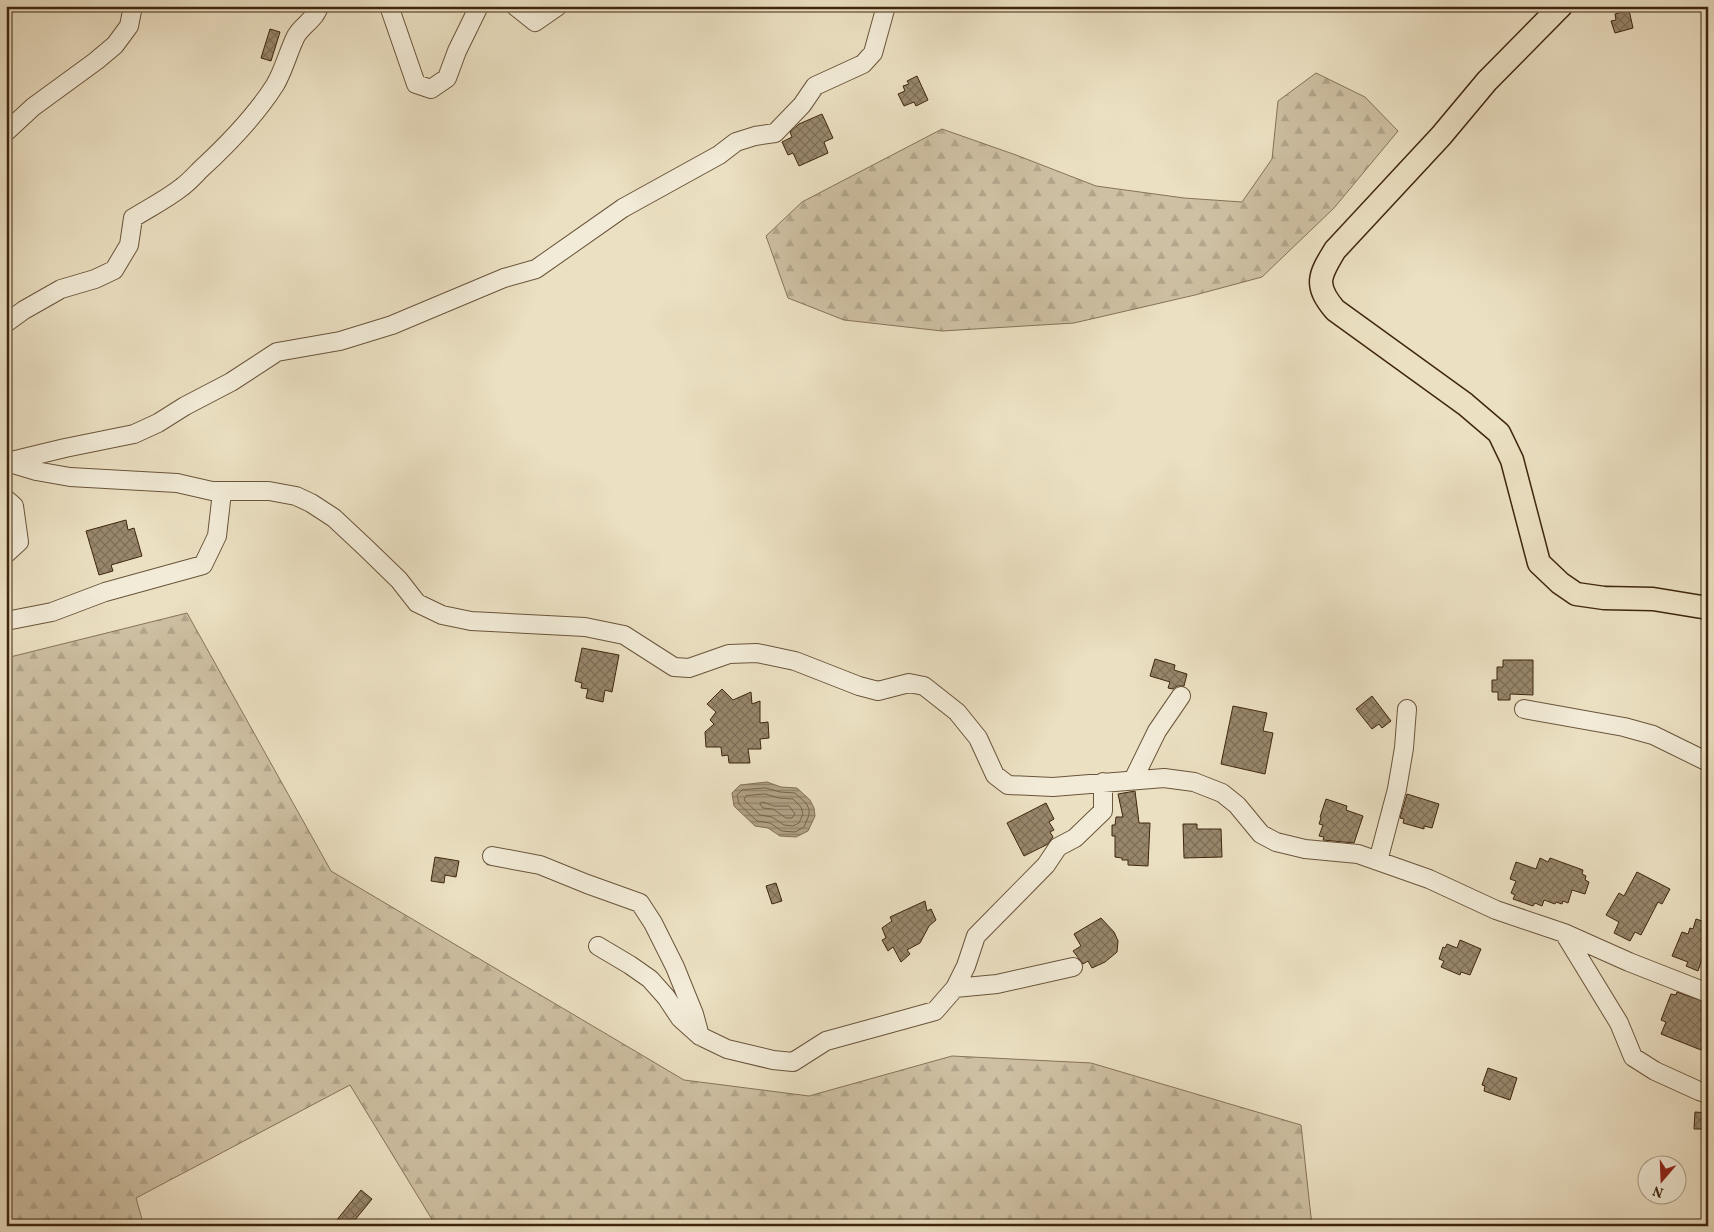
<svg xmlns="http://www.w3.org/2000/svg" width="1714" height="1232" font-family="Vollkorn,serif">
  <defs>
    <pattern id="forest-firs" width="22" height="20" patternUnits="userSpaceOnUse" patternTransform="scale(1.25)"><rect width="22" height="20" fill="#cec0a3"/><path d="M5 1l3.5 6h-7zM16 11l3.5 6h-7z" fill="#b2a58b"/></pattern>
    <pattern id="water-rules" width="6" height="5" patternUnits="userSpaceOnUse" patternTransform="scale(1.25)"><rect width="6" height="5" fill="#b1a185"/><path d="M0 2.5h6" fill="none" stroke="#91836b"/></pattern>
    <pattern id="building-cross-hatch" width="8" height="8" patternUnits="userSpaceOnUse" patternTransform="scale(1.25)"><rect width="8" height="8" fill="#98876c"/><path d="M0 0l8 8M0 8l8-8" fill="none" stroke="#7d6e57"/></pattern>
  </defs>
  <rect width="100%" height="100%" fill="#ebe0c2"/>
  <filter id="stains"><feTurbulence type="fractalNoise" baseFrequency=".004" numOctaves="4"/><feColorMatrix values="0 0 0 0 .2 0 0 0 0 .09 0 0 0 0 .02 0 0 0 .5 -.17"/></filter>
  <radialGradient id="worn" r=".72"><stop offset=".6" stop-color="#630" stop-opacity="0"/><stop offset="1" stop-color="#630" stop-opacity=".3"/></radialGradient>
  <path fill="url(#forest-firs)" stroke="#867358" d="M1316 73 1365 97 1398 131 1334 208 1262 277 1195 295 1074 323 942 331 844 320 788 298 766 236 802 202 942 129 1016 155 1096 186 1184 198 1242 202 1272 159 1278 101Z
    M187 613 331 871 684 1080 809 1096 952 1056 1091 1063 1301 1125 1312 1226H436L350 1085 136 1198 144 1226H6V658Z"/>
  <path fill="url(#water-rules)" stroke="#837055" d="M767 782 781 787 797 788 810 800 814 808 815 816 808 831 796 837 780 836 768 828 755 826 734 806 732 793 740 785Z"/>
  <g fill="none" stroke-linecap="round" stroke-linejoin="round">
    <path stroke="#78644a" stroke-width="1" d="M766 788 780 792 795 793 806 803 809 809V815L804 827 795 832 782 831 770 823 757 821 739 804 737 795 742 790Z
      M765 794 779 798 793 799 801 807 803 814 799 823 793 826 784 825 772 817 760 815 744 800 746 796Z
      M763 802 774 806H789L795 814 792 818H786L773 809 763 808 760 804Z"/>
  </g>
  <path fill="url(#building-cross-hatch)" stroke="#3f260e" d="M1629 10 1633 28 1615 33 1611 21 1616 20 1615 14Z
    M270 29 280 32 271 61 261 58Z
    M917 76 928 100 916 106 914 102 904 106 898 94 905 91 903 86 909 84 907 81Z
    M822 114 833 138 824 142 828 153 799 166 793 153 788 155 782 142 792 137 790 132 799 124Z
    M126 520 128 530 134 528 142 556 111 565 113 571 99 575 86 531Z
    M582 648 619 655 612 692 605 690 603 702 586 698 588 689 581 688 582 683 575 681Z
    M1155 659 1175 665 1174 670 1187 674 1184 686H1177L1173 689 1168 688 1170 682 1150 676Z
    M1503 660H1533V695L1510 694V700H1498V692H1492V680H1497V667H1503Z
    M722 689 733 700 751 692 752 704 760 701V723L768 722 769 738 760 739 761 749H748L750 763H729L728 755 722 756 721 747H706L705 732 714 724 710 720 716 712 707 704Z
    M1372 696 1391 721 1382 728 1379 724 1372 729 1356 709Z
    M1233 706 1267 713 1263 731 1273 733 1265 774 1221 764Z
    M1135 791 1139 823H1150L1148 866 1128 865V860H1122V858L1115 857V836H1112V825H1115L1116 817H1123L1118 794Z
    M1407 794 1439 804 1432 828 1424 826V829L1403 823 1404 819 1400 818Z
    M1326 799 1347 806 1346 810 1363 816 1354 843 1323 840 1324 837 1319 836 1323 825 1319 824 1321 818 1320 817Z
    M1046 803 1054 819 1049 822 1054 830 1050 832 1053 837 1048 844 1024 856 1007 823Z
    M1183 824H1197V829H1221L1222 857 1184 858Z
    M435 857 459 861 456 877 445 875 444 883 431 881Z
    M1540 858 1548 862 1550 858 1583 870 1582 874 1586 876 1585 880 1589 882 1585 894 1572 890 1568 903 1563 901 1562 904 1556 902 1555 904 1544 900 1542 906 1535 903 1533 906 1513 899 1515 895 1511 893 1516 881 1510 879 1516 862 1536 869Z
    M1637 872 1670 889 1662 904 1658 902 1641 935 1635 932 1630 941 1614 933 1619 922 1606 915 1619 893 1624 896Z
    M776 883 782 901 772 904 766 886Z
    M925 901 927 911 931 909 936 920 929 926 920 943 907 950 910 954 901 962 893 947 888 951 882 940 886 938 882 928 892 921 890 917Z
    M1101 918 1114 932 1118 941 1117 952 1105 962 1092 968 1088 961 1083 964 1073 951 1081 946 1074 934Z
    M1696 919 1708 923V961L1702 959 1698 971 1686 966 1688 962 1672 956 1682 932 1688 934 1690 928 1693 929Z
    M1460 940 1481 949 1470 975 1461 972 1460 975 1441 967 1444 961 1439 959 1443 947 1445 948 1447 944 1457 948Z
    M1677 992 1708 1003V1034L1701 1050 1661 1034 1666 1022 1661 1020 1671 994 1676 995Z
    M1488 1068 1517 1078 1510 1100 1484 1091 1485 1086 1482 1085Z
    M1695 1112 1708 1113V1129H1694Z
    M361 1190 372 1199 350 1226H332Z"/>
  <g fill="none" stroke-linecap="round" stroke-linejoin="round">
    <g stroke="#6a543b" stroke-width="20">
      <path id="minor" d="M389 6 416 84 431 89 447 78 457 51 479 6
        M515 6 535 22 558 6
        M6 132 33 107 96 61 115 45 129 26 133 6
        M6 323 24 310 61 289 95 279 114 270 129 245 133 218C149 208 167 199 182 187 189 182 195 175 201 169 227 145 256 115 275 85 284 70 288 52 296 36 302 25 316 19 319 6
        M6 462 36 471 70 477 177 483 212 491H269L296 496 311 503 334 518 366 548 399 580 417 603 442 615 471 621 585 627 624 635 674 667 689 668 729 654 757 653 795 661 859 686 878 691 909 683 924 686 957 712 978 738 995 775 1008 785 1053 787 1164 778 1194 782 1222 793 1237 805 1261 834 1276 842 1305 849 1358 854 1429 879 1496 910 1564 933 1619 1023 1633 1057 1655 1071 1699 1091 1708 1094
        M7 462 65 448 134 434 158 423 185 406 231 382 277 352 340 341 392 325 504 278 536 269 623 208 719 155 736 142 755 136 775 133 802 105 815 86 863 64 873 53 886 6
        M6 499 14 506 19 542 6 554
        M6 621 52 612 105 592 203 565 217 536 222 492
        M1524 709 1624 727 1653 735 1708 762
        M1133 780 1157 731 1181 696
        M492 856 540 865 587 884 640 903 653 923 675 967 694 1014 700 1036 727 1049 773 1060 793 1062 826 1041 935 1011 955 988
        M1378 861 1397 789 1404 748 1407 709
        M1564 933 1629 962 1708 993
        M598 946 630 965 650 979 666 997 680 1018 700 1036
        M1073 967 997 984 955 988 966 966 976 936 1046 865 1058 847 1075 838 1103 811V782"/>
    </g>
    <g stroke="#3f260e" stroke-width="25">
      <path id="major" d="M1561 6 1487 81 1441 136 1335 250C1319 276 1314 285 1335 310L1465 404 1499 433 1512 460 1539 563 1560 583 1576 594 1604 598 1653 599 1708 608"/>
    </g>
    <use href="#minor" stroke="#f2ebd7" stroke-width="18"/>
    <use href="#major" stroke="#ebe0c2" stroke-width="22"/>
  </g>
  <rect width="1714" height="1232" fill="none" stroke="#ebe0c2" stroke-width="25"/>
  <rect x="8" y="8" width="1699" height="1217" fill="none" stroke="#3f260e" stroke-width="2.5"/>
  <rect x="12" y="12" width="1689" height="1207" fill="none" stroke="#3f260e"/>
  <g transform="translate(1662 1180) rotate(199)"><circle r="24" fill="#f2ebd7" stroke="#aa9c87"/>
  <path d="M0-4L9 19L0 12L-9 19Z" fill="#8f2418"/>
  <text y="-8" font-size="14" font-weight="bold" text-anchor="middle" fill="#3f260e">N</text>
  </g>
  <rect width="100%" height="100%" filter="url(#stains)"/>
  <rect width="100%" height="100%" fill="url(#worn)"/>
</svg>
